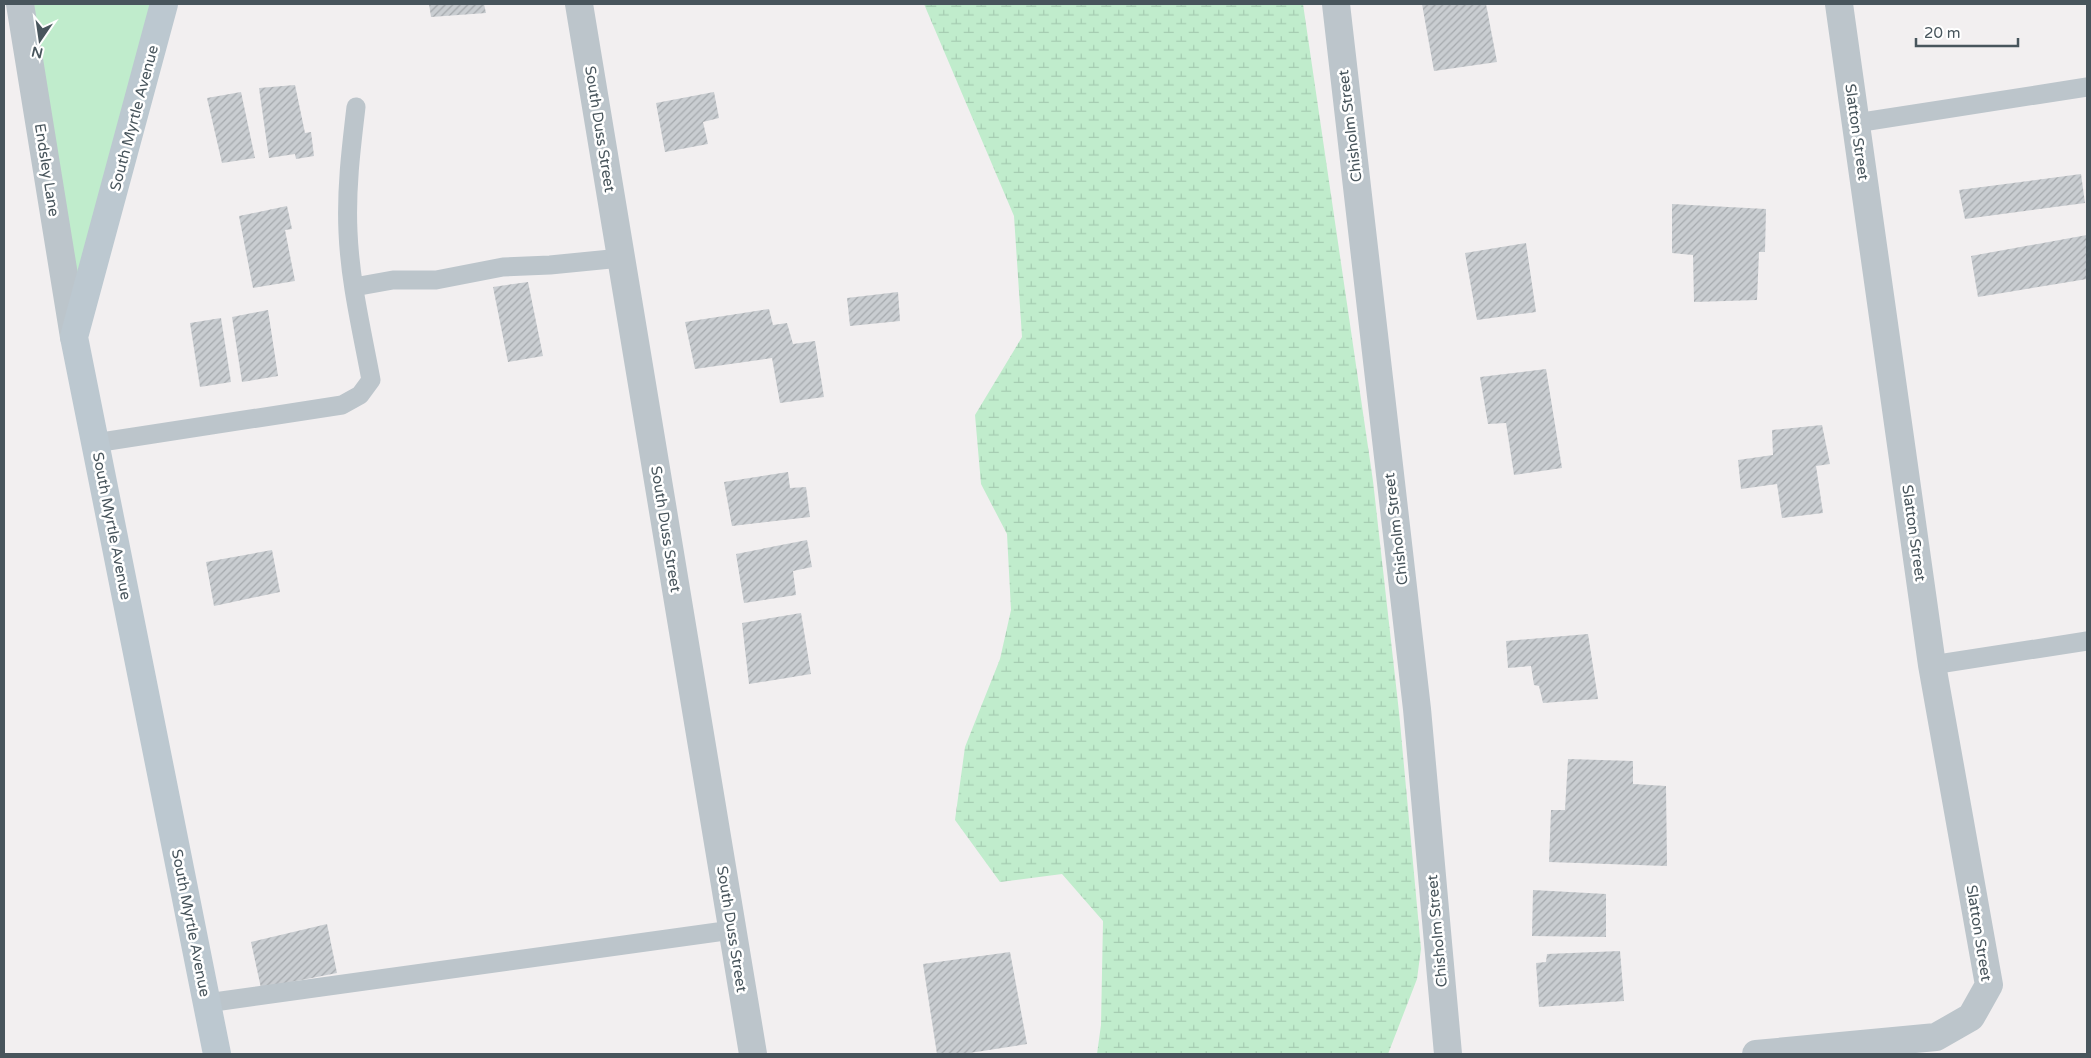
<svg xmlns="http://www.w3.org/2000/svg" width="2091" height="1058" font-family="'Varela Round',sans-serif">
  <defs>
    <pattern id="wetland-marsh" width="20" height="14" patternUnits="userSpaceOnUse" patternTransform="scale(1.25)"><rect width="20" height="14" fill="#c0eccc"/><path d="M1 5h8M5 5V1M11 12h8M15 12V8" fill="none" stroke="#a6ccb2"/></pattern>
    <pattern id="building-hatch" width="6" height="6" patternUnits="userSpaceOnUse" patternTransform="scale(1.25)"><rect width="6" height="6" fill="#c9cdd1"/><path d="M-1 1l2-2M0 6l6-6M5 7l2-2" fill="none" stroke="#a5a9ad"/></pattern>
  </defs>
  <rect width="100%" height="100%" fill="#f2eff0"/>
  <path fill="#c0eccc" d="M20 4H164L74 337Z"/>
  <path fill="url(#wetland-marsh)" d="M924 4H1303L1373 481 1399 712 1421 949 1417 979 1388 1054H1097L1101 1025 1103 921 1062 874 1000 882 955 820 965 747 1000 659 1011 610 1007 534 981 484 975 415 1022 337 1014 216Z"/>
  <path fill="url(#building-hatch)" d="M429 4H484L486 13 431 17Z
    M1422 4H1486L1497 62 1434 71Z
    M295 85 305 133 311 132 314 156 296 159 295 154 269 158 259 88Z
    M241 92 255 158 222 163 207 98Z
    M714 92 719 118 703 122 708 144 665 152 656 103Z
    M2081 174 2085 203 1965 219 1959 190Z
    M1672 204 1766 209 1765 252H1759L1757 300 1694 302 1693 255 1672 253Z
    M287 206 292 229 285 230 295 281 253 288 239 216Z
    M2087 235V279L1978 297 1971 256Z
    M1526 243 1536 312 1477 320 1465 253Z
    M528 282 543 356 508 362 493 287Z
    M898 292 900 321 850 326 847 298Z
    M769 309 773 325 787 323 793 344 815 341 824 397 780 403 772 358 695 369 685 322Z
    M268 310 278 376 242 382 232 317Z
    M221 318 231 382 200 387 190 323Z
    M1546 369 1562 468 1514 475 1506 423 1488 424 1480 377Z
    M1822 425 1830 464 1816 466 1823 513 1782 518 1777 484 1741 489 1738 460 1773 455 1772 430Z
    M788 472 790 488 806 487 810 517 732 526 724 482Z
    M807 540 812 567 793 571 796 595 744 603 736 554Z
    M272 550 280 592 214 606 206 562Z
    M801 613 811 674 749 684 742 623Z
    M1588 634 1598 699 1543 703 1539 686 1534 685 1531 666 1508 668 1506 641Z
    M1568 759 1633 761V784L1666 786 1667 866 1549 862 1551 810H1565Z
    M1533 890 1606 894V937L1532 936Z
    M327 924 337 973 261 988 251 942Z
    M1620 951 1624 1001 1539 1007 1536 963 1546 962 1547 954Z
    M1010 952 1027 1044 963 1054H937L923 964Z"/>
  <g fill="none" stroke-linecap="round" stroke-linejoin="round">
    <path stroke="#bcc5cb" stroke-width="19" d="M1856 123 2087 87
      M354 287 393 280H436L503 267 550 265 621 258
      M95 443 342 405 360 395 371 380C362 331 350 282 348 232 346 190 351 149 356 107
      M1932 665 2087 641
      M207 1003 732 930"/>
    <path stroke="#bcc5cb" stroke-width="28" d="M20 4 74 337
      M579 4 753 1054
      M1336 4 1417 709 1448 1054
      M1756 1054 1936 1037 1971 1017 1989 985 1932 665 1839 4"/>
    <path stroke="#bcc8d0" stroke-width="28" d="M164 4 74 337 217 1054"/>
  </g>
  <g text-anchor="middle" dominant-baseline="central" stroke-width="5" stroke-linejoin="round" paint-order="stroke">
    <g font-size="15" fill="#48555c" stroke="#fff">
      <text transform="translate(134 118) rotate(-75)">South Myrtle Avenue</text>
      <text transform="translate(1350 126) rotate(-97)">Chisholm Street</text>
      <text transform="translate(600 129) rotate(81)">South Duss Street</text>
      <text transform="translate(1857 132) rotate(82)">Slatton Street</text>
      <text transform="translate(47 170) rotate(81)">Endsley Lane</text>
      <text transform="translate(112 526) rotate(79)">South Myrtle Avenue</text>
      <text transform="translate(666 529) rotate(81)">South Duss Street</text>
      <text transform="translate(1396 529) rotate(-97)">Chisholm Street</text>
      <text transform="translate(1914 533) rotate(82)">Slatton Street</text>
      <text transform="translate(191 923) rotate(79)">South Myrtle Avenue</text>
      <text transform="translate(732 929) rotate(81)">South Duss Street</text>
      <text transform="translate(1437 931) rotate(-95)">Chisholm Street</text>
      <text transform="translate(1979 933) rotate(81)">Slatton Street</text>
    </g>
  </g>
  <rect width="2091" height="1058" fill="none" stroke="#48555c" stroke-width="10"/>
  <g transform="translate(40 40) rotate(193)" stroke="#ffffff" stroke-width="4" paint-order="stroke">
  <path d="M0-4L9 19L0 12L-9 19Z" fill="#48555c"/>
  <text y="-8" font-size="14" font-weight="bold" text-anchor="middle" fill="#48555c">N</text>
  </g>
  <path d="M1916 38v8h102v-8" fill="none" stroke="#48555c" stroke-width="2.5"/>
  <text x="1924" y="38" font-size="15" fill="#48555c" stroke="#ffffff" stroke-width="4" paint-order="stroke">20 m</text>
</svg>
